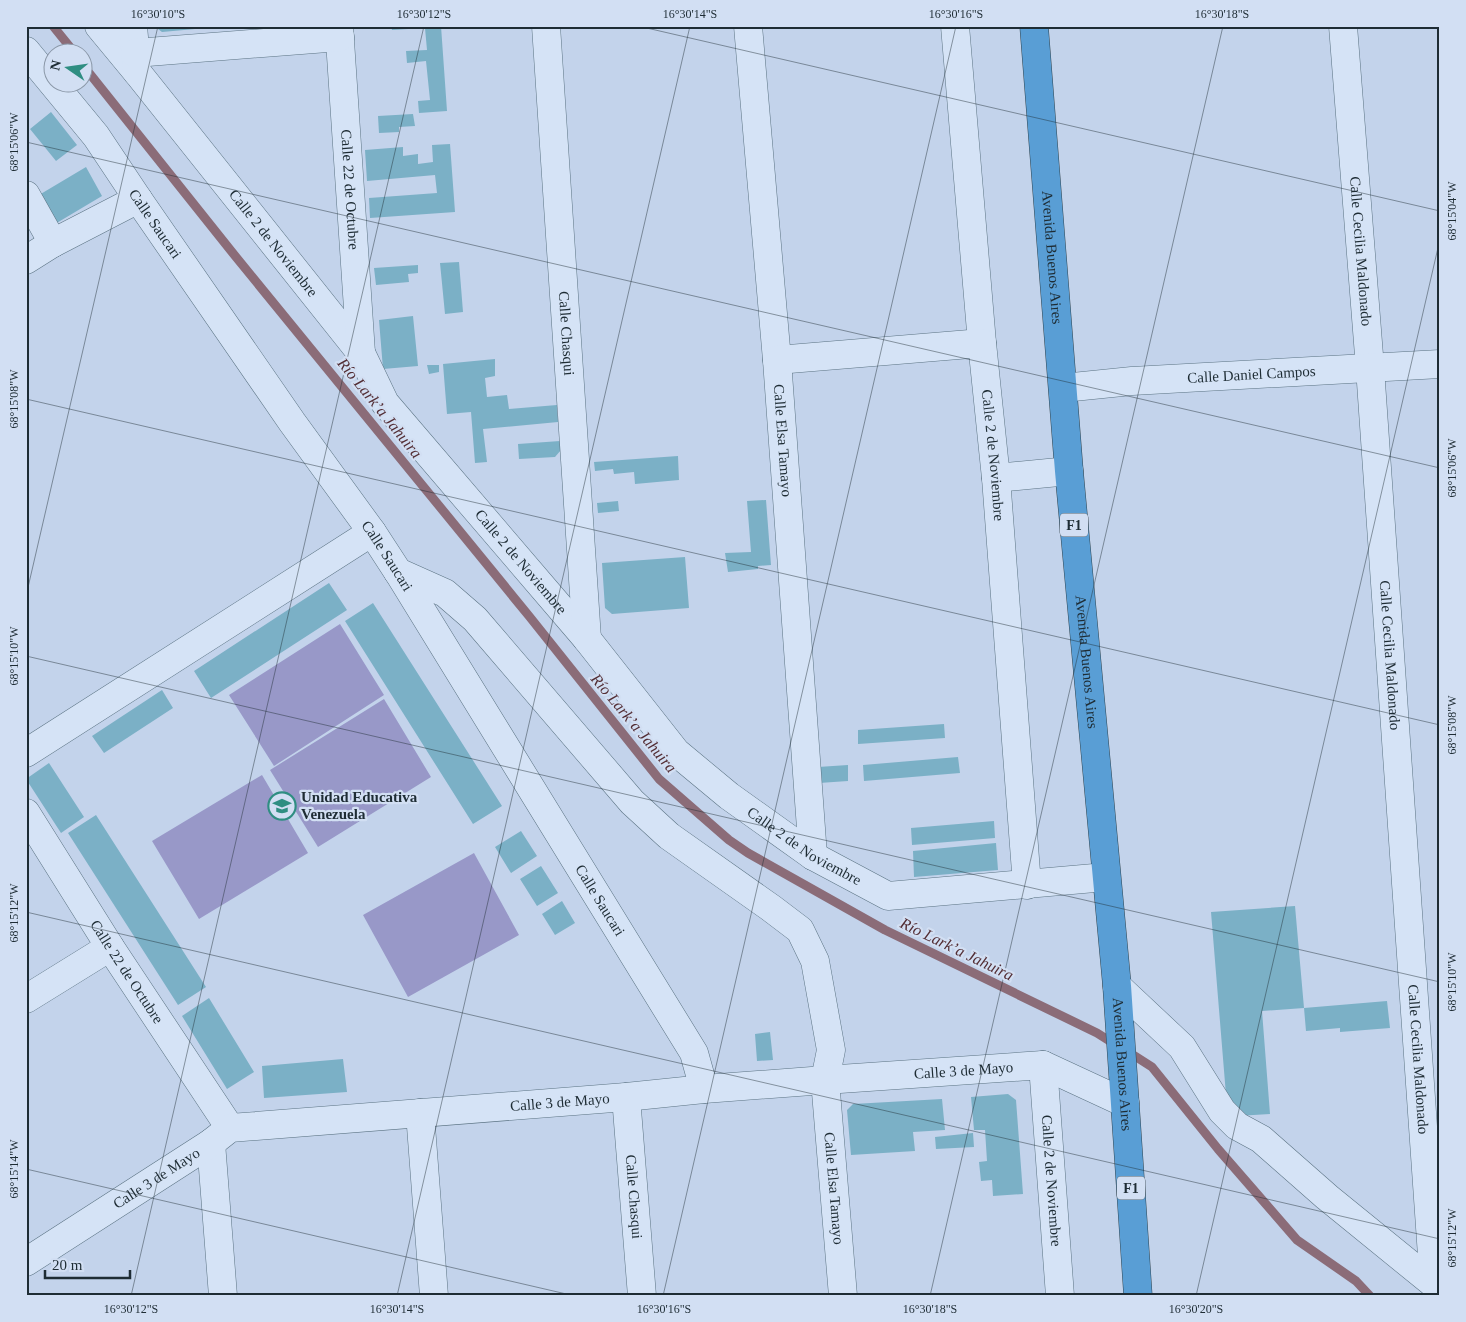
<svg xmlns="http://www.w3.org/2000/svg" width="1466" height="1322" font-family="Georgia,serif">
  <rect width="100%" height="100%" fill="#c3d3eb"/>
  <path fill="#9898c8" d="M340 624 384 695 274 766 229 695Z
    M384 699 431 777 318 847 270 770Z
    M262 775 308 853 199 919 152 841Z
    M474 853 519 935 408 997 363 915Z"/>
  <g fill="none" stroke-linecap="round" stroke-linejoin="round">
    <path stroke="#8b6c78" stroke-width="9" d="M53 26 74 52
      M82 64 236 257 529 616 659 779 729 840 748 853 885 930 1097 1033 1116 1045
      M1127 1051 1152 1067 1218 1149 1297 1240 1356 1281 1370 1296"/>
  </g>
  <path fill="#7bb0c6" d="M154 26H206V28L162 32Z
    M391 26H441L447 111 419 113 418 101 430 100 426 61 407 63 406 51 427 50 425 28 392 30Z
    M51 112 77 145 56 161 30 129Z
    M413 114 415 126 399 127V132L379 133 378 116Z
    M450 144 455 212 370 218 369 198 437 193 435 175 367 181 365 150 403 147V156L418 154V164L433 162 432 145Z
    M86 167 102 196 55 224 39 195Z
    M459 262 463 312 445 314 440 263Z
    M418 265V273L408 274 409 282 376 285 374 268Z
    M413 316 418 366 383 369 379 320Z
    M495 359V376L485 378 487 397 507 395 509 409 557 405 558 422 483 429 487 462 475 463 471 412 447 414 443 364Z
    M427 365H439V372L429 374Z
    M560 441 561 450 555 457 519 459 518 444Z
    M678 456 679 480 635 484 634 472 614 474 613 469 595 471 594 462Z
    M766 500 771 565 758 566V569L728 572 725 553 751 552 747 501Z
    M618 501 619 511 598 513 597 503Z
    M685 557 689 608 612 614 605 608 602 563Z
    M329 583 347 610 211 698 194 671Z
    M373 603 502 806 473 824 345 621Z
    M162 690 173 708 104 753 92 736Z
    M944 724 945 738 858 744V730Z
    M958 757 960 773 864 781 863 765Z
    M49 763 84 817 61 833 26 779Z
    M848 765V781L819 783 818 767Z
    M96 815 206 987 178 1005 68 833Z
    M994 821 995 838 912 845 911 828Z
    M521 831 537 856 511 873 495 847Z
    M996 843 998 870 914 877 913 851Z
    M541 866 558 893 537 906 520 879Z
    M562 901 575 923 555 935 542 914Z
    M1295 906 1304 1008 1262 1011 1270 1114 1237 1116 1227 1107 1211 912Z
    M209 998 254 1072 227 1089 182 1016Z
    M1387 1001 1390 1028 1340 1032V1028L1306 1031 1304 1008Z
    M770 1032 773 1060 757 1061 755 1034Z
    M343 1059 347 1092 264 1098 262 1066Z
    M1008 1094 1016 1100 1023 1194 993 1196 992 1180 981 1181 979 1162 987 1161 985 1130H974L971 1097Z
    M942 1099 945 1130 913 1132 915 1151 851 1155 847 1110 853 1104Z
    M973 1133 974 1147 936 1149 935 1137Z"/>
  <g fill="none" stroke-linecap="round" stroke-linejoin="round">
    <g stroke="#5b7383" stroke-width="29">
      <g id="minor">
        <path d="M99 26 137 72"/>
        <path id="s1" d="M133 26 137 72 361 353 385 403 587 639 676 752 729 796 813 856 888 896 1106 877"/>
        <path id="s2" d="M339 26 361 353"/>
        <path id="s3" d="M546 26 587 639"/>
        <path id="s4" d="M748 26 777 360 813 856"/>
        <path id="s5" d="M955 26 982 343 996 478 1027 885"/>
        <path id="s6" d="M1343 26 1370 368 1434 1284"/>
        <path id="s7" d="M26 51 96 136 138 199 292 422 372 532 398 572 694 1053 704 1089"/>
        <path d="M135 53 340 37"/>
        <path d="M26 195 53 243"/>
        <path d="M26 260 53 243 138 199"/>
        <path d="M777 360 982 343"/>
        <path id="s8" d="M1063 388 1132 381 1440 364"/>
        <path d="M996 478 1069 471"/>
        <path id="s9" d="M398 572 445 593 475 619 632 802 669 836 771 908 800 930 815 961 831 1050 825 1080 843 1296"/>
        <path d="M26 753 372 532"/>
        <path id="s10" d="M26 813 110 947 230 1128"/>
        <path d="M1117 986 1182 1047 1222 1111 1237 1126 1261 1139 1327 1197 1434 1284 1440 1292"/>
        <path d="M26 999 110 947"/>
        <path id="s11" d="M1043 1065 1060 1296"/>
        <path id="s12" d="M626 1097 642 1296"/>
        <path d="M420 1113 434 1296"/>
        <path d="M211 1143 223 1296"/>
        <path id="s13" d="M26 1262 211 1143 230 1128 626 1097 704 1089 825 1080 1043 1065 1125 1103"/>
      </g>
    </g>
    <g stroke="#2f4551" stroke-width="29">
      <g id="highway">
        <path id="s14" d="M1034 26 1069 471 1117 986 1138 1296"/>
      </g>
    </g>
    <use href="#minor" stroke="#d5e3f6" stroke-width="28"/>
    <use href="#highway" stroke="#599ed5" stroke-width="28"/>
  </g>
  <path fill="none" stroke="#1e2c34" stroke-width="1" stroke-opacity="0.45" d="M638 26 1440 211M26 142 1440 468M26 399 1440 725M26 596 158 26M26 656 1440 982M26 912 1440 1239M26 1169 575 1296M131 1296 424 26M397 1296 690 26M663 1296 956 26M930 1296 1223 26M1196 1296 1440 239"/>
  <defs>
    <g id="school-ring" transform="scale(1.4375)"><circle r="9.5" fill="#d2dff3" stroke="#2f8e82" stroke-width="1.5"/><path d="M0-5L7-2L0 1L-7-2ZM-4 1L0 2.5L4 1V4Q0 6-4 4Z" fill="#2f8e82"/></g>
  </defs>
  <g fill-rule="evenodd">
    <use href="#school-ring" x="282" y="806"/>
  </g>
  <g text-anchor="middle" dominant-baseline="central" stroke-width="4.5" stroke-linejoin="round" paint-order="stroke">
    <g fill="#d2dff3" stroke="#54626d" stroke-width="1">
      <rect x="1060" y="513.5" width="28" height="23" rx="4"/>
      <rect x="1117" y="1176.5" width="28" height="23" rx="4"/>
    </g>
    <g font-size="14" font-weight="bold" fill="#1e2c34">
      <text x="1074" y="525">F1</text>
      <text x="1131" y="1188">F1</text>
    </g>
    <g font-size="15" fill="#1e2c34" stroke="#d2dff3">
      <text stroke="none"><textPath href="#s2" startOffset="164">Calle 22 de Octubre</textPath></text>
      <text stroke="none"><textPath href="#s7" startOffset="216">Calle Saucari</textPath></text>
      <text stroke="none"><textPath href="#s1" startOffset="265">Calle 2 de Noviembre</textPath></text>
      <text stroke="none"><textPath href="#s6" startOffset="226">Calle Cecilia Maldonado</textPath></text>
      <text stroke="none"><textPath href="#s14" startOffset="232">Avenida Buenos Aires</textPath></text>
      <text stroke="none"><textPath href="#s3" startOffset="308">Calle Chasqui</textPath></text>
      <text stroke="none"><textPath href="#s8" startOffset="189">Calle Daniel Campos</textPath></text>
      <text stroke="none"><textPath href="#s4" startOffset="416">Calle Elsa Tamayo</textPath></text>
      <text stroke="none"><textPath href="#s5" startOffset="431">Calle 2 de Noviembre</textPath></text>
      <text stroke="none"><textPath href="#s7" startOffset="621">Calle Saucari</textPath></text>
      <text stroke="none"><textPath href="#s1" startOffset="670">Calle 2 de Noviembre</textPath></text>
      <text stroke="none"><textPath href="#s6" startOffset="631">Calle Cecilia Maldonado</textPath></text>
      <text stroke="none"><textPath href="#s14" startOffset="638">Avenida Buenos Aires</textPath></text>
      <text stroke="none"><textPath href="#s1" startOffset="1075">Calle 2 de Noviembre</textPath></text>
      <text stroke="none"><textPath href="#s7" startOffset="1026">Calle Saucari</textPath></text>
      <text stroke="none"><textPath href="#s10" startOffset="188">Calle 22 de Octubre</textPath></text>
      <text stroke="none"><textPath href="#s6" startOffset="1036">Calle Cecilia Maldonado</textPath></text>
      <text stroke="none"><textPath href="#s14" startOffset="1042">Avenida Buenos Aires</textPath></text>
      <text stroke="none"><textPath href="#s13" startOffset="980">Calle 3 de Mayo</textPath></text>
      <text stroke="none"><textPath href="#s13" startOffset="575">Calle 3 de Mayo</textPath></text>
      <text stroke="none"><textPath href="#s13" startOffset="155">Calle 3 de Mayo</textPath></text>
      <text stroke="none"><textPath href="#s11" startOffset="116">Calle 2 de Noviembre</textPath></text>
      <text stroke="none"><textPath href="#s9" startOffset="808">Calle Elsa Tamayo</textPath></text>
      <text stroke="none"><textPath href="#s12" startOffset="100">Calle Chasqui</textPath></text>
    </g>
    <g font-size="15" font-weight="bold" fill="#1e2c34" stroke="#d2dff3" text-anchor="start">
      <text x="301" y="797">Unidad Educativa<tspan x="301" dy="17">Venezuela</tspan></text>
    </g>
    <g font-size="16" font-style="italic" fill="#532e35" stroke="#d2dff3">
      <text transform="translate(380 408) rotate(51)">Río Lark’a Jahuira</text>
      <text transform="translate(634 723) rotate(50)">Río Lark’a Jahuira</text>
      <text transform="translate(957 949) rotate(26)">Río Lark’a Jahuira</text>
    </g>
  </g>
  <rect width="1466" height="1322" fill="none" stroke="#d2dff3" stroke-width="55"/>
  <g transform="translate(68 68) rotate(283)"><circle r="24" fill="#d2dff3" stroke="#8a97a7"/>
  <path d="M0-4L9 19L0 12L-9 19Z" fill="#2f8e82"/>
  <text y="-8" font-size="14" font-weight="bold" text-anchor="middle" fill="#1e2c34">N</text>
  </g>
  <path d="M45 1270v8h85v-8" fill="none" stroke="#1e2c34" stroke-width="2.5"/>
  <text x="52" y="1270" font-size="15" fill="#1e2c34" stroke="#d2dff3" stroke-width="4" paint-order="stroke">20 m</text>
  <rect x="28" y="28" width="1410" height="1266" fill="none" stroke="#1e2c34" stroke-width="2"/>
  <g font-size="12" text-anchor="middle" fill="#1e2c34">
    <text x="158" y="18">16°30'10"S</text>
    <text x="424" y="18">16°30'12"S</text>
    <text x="690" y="18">16°30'14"S</text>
    <text x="956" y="18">16°30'16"S</text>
    <text x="1222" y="18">16°30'18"S</text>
    <text transform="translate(14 142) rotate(-90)" y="4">68°15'06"W</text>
    <text transform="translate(1452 211) rotate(-90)" y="4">68°15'04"W</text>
    <text transform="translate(14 399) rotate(-90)" y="4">68°15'08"W</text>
    <text transform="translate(1452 468) rotate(-90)" y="4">68°15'06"W</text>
    <text transform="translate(14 656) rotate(-90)" y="4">68°15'10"W</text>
    <text transform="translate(1452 725) rotate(-90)" y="4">68°15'08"W</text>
    <text transform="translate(14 913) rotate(-90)" y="4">68°15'12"W</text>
    <text transform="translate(1452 982) rotate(-90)" y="4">68°15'10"W</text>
    <text transform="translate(14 1169) rotate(-90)" y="4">68°15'14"W</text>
    <text transform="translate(1452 1238) rotate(-90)" y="4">68°15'12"W</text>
    <text x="131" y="1313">16°30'12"S</text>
    <text x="397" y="1313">16°30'14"S</text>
    <text x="664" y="1313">16°30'16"S</text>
    <text x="930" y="1313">16°30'18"S</text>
    <text x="1196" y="1313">16°30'20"S</text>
  </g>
</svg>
